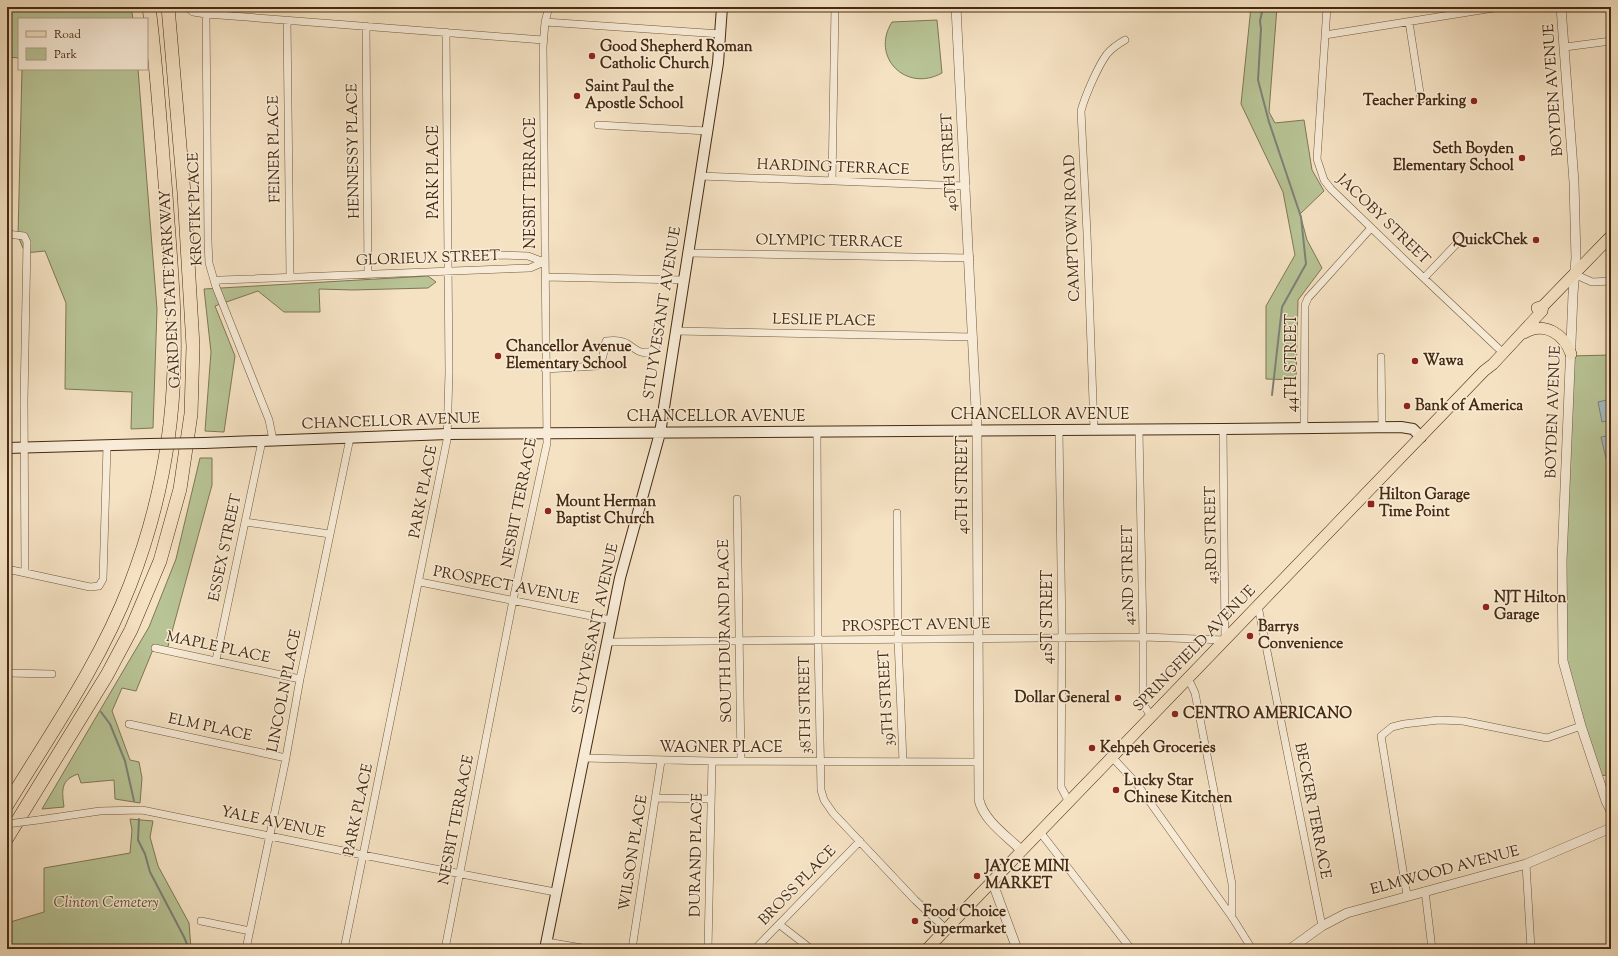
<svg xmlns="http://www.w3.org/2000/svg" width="1618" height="956" font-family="'Sorts Mill Goudy',serif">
  <rect width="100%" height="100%" fill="#f5e2c3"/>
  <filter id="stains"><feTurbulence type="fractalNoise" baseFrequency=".005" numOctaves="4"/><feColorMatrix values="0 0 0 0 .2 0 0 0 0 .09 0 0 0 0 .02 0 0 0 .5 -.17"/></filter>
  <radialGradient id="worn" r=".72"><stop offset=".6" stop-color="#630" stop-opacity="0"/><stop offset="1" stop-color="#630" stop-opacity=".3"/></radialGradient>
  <path fill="#b8c496" stroke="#807753" d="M8 7H131L133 19H19V58L8 57Z
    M1251 7H1277L1269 112 1275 123 1304 120 1312 170 1324 191 1300 214 1307 240 1322 268 1298 300 1296 380 1266 379V306L1295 255 1283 192 1241 104Z
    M937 20 942 73C906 93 870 57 892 22Z
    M22 69H138L157 309 153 428 131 429 132 392 65 389 66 303 45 251 25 253 18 236Z
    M428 276 436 282 428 288 352 290 319 289 320 312H284L258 291 215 306 235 356 224 432 205 431 211 352 204 289Z
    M1611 355V774L1596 777 1567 679 1565 558 1570 356Z
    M200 458H212V485L167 650 154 647 136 691 122 688 112 711 130 760 139 762 142 778 140 803 115 799 114 780 81 783 78 774C60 780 62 791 64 807L42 809 149 627 176 559Z
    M130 819 153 821 150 837 158 866 189 923 191 949H7V923L44 912V868L130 853 132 830Z"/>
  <path fill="#a2bbbf" stroke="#7e8179" d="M1611 399V420L1602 422 1598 402Z
    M1611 435V480L1601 437Z"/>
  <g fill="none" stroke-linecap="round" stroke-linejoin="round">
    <path stroke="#7e8179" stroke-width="2" d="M1263 7 1260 21 1261 29 1258 80 1269 122 1301 217 1306 264 1282 307 1272 395
      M101 712 110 724 125 761 134 801
      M139 819 138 840 145 854 150 872 184 937 189 949"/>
    <g stroke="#72583d" stroke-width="8">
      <path id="minor" d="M187 7 193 12 206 14 543 40
        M1327 7 1317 159 1324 180 1331 189 1411 266 1499 349
        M206 14 208 242 209 263 216 287 269 420 273 440
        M287 20 290 277
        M545 22 721 34
        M1409 22 1421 99
        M366 26 368 275
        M1325 35 1500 7
        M1565 47 1611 41
        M598 125 707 131
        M700 176 966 186
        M832 181 835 7
        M7 234 24 236 27 242 24 401 25 572
        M688 253 970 258
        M447 257 500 255 528 256 544 262
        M1574 274 1592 282 1611 281
        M545 277 683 280
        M1424 278 1462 238
        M214 281 221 280 530 268 544 262
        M676 331 973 337
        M1381 357 1382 427
        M545 369 597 366C605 359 603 350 606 341 613 340 620 340 626 343 638 350 640 357 656 349L658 325
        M1304 428 1305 305 1308 298 1371 228
        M1059 430 1062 637 1061 787 1069 802
        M1094 430 1087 233 1081 111C1085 96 1098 66 1107 54 1112 48 1118 44 1125 40
        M1139 430 1143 637V704L1151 716
        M817 432 818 640 821 790 824 800 833 813 915 900 946 929
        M737 499 741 761
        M897 513 898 639 903 762
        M245 522 330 534
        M7 569 90 587 99 586 103 579 107 446
        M420 582 611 620
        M1258 606 1322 926
        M607 642 1143 637 1225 640 1223 429
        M155 648 300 679
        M216 660 262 441
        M7 673 52 674
        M1188 678 1195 693 1232 884V917
        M129 724 286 758
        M1112 757 1137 784 1232 917 1252 949
        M583 758 712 761 978 762
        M656 798 710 799
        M38 820 100 811 142 810 363 855 555 892
        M1040 832 1131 949
        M1526 864 1531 949
        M1425 891 1432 949
        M1407 895 1381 736 1392 727 1404 724 1439 720 1463 721 1547 738 1581 726
        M201 921 250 931
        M780 925 811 949
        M547 942 588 949
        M246 949 285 763 300 679 350 438
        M344 949 447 440 449 372 446 32
        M445 949 513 600 547 443 543 47 545 22 549 7
        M632 949 661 761
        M708 949 712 761
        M755 949 860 841"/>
    </g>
    <g stroke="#72583d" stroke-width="10">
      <path id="tertiary" d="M956 7 977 430 979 800C984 821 1007 836 1022 851
        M1561 7 1574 182 1576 258 1573 294 1562 561 1563 661 1581 726 1606 801 1611 811
        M992 881 1017 949
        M1290 949 1322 926 1347 913 1526 864 1611 828"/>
    </g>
    <g stroke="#472a10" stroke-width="12">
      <path id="secondary" d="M204 443 448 434 1223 429 1401 427 1413 429 1421 437
        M7 448 150 444
        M545 949 620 578 660 433 718 63 722 7"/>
    </g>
    <g stroke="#472a10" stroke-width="12">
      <path id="primary" d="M1537 308 1543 306 1611 236
        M1524 333C1545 321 1564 334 1571 354
        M927 949 1484 371 1493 364 1542 311 1543 306"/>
    </g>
    <g stroke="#472a10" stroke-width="14">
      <path id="motorway" d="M7 805C51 733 100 663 130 585 157 515 172 442 174 368 176 310 170 253 166 195 161 133 157 70 149 7
        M7 838 107 675 131 630 160 561 180 489 191 414 193 346 184 193 168 7"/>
    </g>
    <use href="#minor" stroke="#f8ecd8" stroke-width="7"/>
    <use href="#tertiary" stroke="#f8ecd8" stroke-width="9"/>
    <use href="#secondary" stroke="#f8ecd8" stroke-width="10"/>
    <use href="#primary" stroke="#f5e2c3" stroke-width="11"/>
    <use href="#motorway" stroke="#f5e2c3" stroke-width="13"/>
    <g stroke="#72583d" stroke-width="8" stroke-linecap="butt">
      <path id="minor-bridge" d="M7 824 38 820"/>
    </g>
    <g stroke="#472a10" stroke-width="12" stroke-linecap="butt">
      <path id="secondary-bridge" d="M150 444 204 443"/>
    </g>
    <use href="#minor-bridge" stroke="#f8ecd8" stroke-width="7"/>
    <use href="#secondary-bridge" stroke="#f8ecd8" stroke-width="10"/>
  </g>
  <g fill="#8f2418" stroke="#f8ecd8" stroke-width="1.5">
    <circle cx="592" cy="56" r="4"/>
    <circle cx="577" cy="96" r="4"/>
    <circle cx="1474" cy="101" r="4"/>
    <circle cx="1522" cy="158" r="4"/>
    <circle cx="1536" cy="240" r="4"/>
    <circle cx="498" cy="356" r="4"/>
    <circle cx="1415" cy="361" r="4"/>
    <circle cx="1407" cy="406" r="4"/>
    <rect x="1367" y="500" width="8" height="8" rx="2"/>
    <circle cx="548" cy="511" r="4"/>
    <circle cx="1486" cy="607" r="4"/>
    <circle cx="1250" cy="636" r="4"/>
    <circle cx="1118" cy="698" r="4"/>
    <circle cx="1175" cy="714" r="4"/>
    <circle cx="1092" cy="748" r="4"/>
    <circle cx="1116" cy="790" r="4"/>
    <circle cx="977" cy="876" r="4"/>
    <circle cx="915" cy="921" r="4"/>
  </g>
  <g text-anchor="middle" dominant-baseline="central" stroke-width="3" stroke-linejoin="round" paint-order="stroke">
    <g font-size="15" font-weight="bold" fill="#472a10" stroke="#f8ecd8" text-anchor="start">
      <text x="600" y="47">Good Shepherd Roman<tspan x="600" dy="17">Catholic Church</tspan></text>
      <text x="585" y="87">Saint Paul the<tspan x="585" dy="17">Apostle School</tspan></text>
      <text x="1466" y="101" text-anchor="end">Teacher Parking</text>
      <text x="1514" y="149" text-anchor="end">Seth Boyden<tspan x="1514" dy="17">Elementary School</tspan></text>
      <text x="1528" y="240" text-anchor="end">QuickChek</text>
      <text x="506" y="347">Chancellor Avenue<tspan x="506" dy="17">Elementary School</tspan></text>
      <text x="1423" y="361">Wawa</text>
      <text x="1415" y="406">Bank of America</text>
      <text x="1379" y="495">Hilton Garage<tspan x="1379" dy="17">Time Point</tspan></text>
      <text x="556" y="502">Mount Herman<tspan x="556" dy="17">Baptist Church</tspan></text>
      <text x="1494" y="598">NJT Hilton<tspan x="1494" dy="17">Garage</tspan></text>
      <text x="1258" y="627">Barrys<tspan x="1258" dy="17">Convenience</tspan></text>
      <text x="1110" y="698" text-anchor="end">Dollar General</text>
      <text x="1183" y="714">CENTRO AMERICANO</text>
      <text x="1100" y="748">Kehpeh Groceries</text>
      <text x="1124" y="781">Lucky Star<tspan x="1124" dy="17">Chinese Kitchen</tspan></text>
      <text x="985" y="867">JAYCE MINI<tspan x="985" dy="17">MARKET</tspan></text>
      <text x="923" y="912">Food Choice<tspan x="923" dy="17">Supermarket</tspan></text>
    </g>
    <g font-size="15" fill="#472a10" stroke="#f8ecd8">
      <text transform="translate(1554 90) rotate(-94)">BOYDEN AVENUE</text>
      <text transform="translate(275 149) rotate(-91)">FEINER PLACE</text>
      <text transform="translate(354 151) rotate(-91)">HENNESSY PLACE</text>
      <text transform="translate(950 162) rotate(-93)">40TH STREET</text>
      <text transform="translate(833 168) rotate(2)">HARDING TERRACE</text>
      <text transform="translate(434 172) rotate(-90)">PARK PLACE</text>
      <text transform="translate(531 183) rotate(-90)">NESBIT TERRACE</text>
      <text transform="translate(196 209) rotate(-92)">KROTIK PLACE</text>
      <text transform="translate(1383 220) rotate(44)">JACOBY STREET</text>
      <text transform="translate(1073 228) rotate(-92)">CAMPTOWN ROAD</text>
      <text transform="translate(829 242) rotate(1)">OLYMPIC TERRACE</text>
      <text transform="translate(428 259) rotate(-2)">GLORIEUX STREET</text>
      <text transform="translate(171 289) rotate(-93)">GARDEN STATE PARKWAY</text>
      <text transform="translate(663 313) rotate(-81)">STUYVESANT AVENUE</text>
      <text transform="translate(824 321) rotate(1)">LESLIE PLACE</text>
      <text transform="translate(1292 363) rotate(-90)">44TH STREET</text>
      <text transform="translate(1554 412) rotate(-88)">BOYDEN AVENUE</text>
      <text x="1040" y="415">CHANCELLOR AVENUE</text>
      <text x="716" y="417">CHANCELLOR AVENUE</text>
      <text transform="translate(391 422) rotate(-2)">CHANCELLOR AVENUE</text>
      <text transform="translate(963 485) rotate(-90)">40TH STREET</text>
      <text transform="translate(424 492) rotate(-79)">PARK PLACE</text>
      <text transform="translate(520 503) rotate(-79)">NESBIT TERRACE</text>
      <text transform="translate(1212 535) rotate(-91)">43RD STREET</text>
      <text transform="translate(226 548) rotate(-78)">ESSEX STREET</text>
      <text transform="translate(1129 575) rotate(-91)">42ND STREET</text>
      <text transform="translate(506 586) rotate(11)">PROSPECT AVENUE</text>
      <text transform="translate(1048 617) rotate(-90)">41ST STREET</text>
      <text transform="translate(916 626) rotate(-1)">PROSPECT AVENUE</text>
      <text transform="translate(596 629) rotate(-78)">STUYVESANT AVENUE</text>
      <text transform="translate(726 631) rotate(-91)">SOUTH DURAND PLACE</text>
      <text transform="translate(218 648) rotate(12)">MAPLE PLACE</text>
      <text transform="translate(1195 649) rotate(-46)">SPRINGFIELD AVENUE</text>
      <text transform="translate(285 691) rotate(-79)">LINCOLN PLACE</text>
      <text transform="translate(887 698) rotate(-93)">39TH STREET</text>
      <text transform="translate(806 705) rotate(-91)">38TH STREET</text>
      <text transform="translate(210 728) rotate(12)">ELM PLACE</text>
      <text x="721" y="748">WAGNER PLACE</text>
      <text transform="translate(359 810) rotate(-78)">PARK PLACE</text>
      <text transform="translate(1312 811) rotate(79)">BECKER TERRACE</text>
      <text transform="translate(457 820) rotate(-79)">NESBIT TERRACE</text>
      <text transform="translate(273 823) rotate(12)">YALE AVENUE</text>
      <text transform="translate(634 853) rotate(-81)">WILSON PLACE</text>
      <text transform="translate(697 855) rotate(-89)">DURAND PLACE</text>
      <text transform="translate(1445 871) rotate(-15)">ELMWOOD AVENUE</text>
      <text transform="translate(798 886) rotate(-46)">BROSS PLACE</text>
    </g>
    <g font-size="15" font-style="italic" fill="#635032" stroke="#f8ecd8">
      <text x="106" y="903">Clinton Cemetery</text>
    </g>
  </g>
  <rect width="1618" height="956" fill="none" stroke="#f5e2c3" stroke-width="24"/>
  <rect x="8" y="8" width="1602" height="940" fill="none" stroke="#472a10" stroke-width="2"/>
  <rect x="12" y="12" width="1594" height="932" fill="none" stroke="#472a10"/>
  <rect x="18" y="18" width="130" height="52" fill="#f8ecd8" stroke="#b19e88"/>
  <rect x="26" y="31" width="20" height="6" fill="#f5e2c3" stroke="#b19e88"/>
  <text x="54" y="38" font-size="12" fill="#472a10">Road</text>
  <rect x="26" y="48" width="20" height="12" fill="#b8c496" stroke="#b19e88"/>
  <text x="54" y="58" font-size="12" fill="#472a10">Park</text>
  <rect width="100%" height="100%" filter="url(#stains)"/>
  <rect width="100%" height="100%" fill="url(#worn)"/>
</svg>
